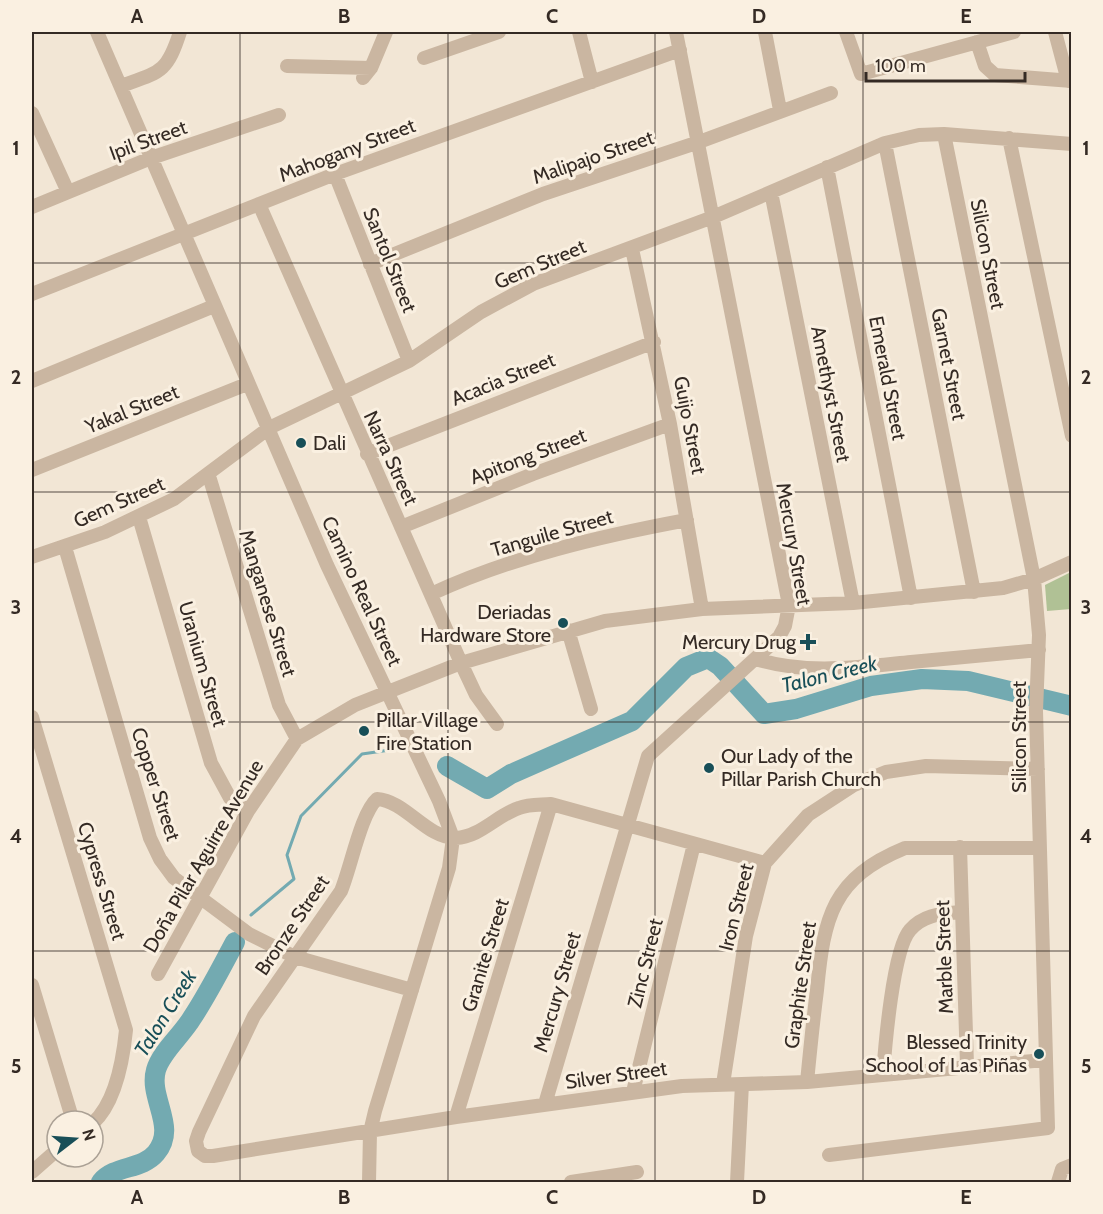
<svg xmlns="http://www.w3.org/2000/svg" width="1103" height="1214" font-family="Cabin,sans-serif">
  <rect width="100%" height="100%" fill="#f2e6d5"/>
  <path fill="#b0c195" d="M1071 572V609L1047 611 1045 585Z"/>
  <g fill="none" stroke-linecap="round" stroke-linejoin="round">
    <path stroke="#73aab1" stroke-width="3" d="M251 915 294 879 287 855 301 816 362 754 397 749"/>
    <path stroke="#73aab1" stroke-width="20" d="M447 766 487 789 511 774 632 721 686 667 708 658 720 666 764 714 796 709 871 686 922 679 968 681 1072 706
      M101 1182C115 1165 142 1170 156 1153 178 1127 148 1098 156 1070 161 1052 182 1035 192 1018 208 994 221 968 235 942"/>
    <path stroke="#cab6a1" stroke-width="14" d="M97 32 327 565 439 801 453 838 449 868 375 1111 370 1132 369 1182
      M579 32 592 82
      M765 32 780 110
      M846 32 861 74 1014 32
      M1055 32 1068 81
      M977 42 985 66 995 75 1072 81
      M424 58 499 32
      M287 66 371 68
      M363 78 371 68 386 32
      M121 86C160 72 167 73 180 32
      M32 113 68 192
      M1009 138 1072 436
      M885 143 974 592
      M827 167 911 598
      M335 174 409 361
      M771 192 853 603
      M259 204 461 663 476 695 497 724
      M32 207 151 158 279 115
      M632 249 670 424 702 609
      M370 264 543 194 699 142 831 93
      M32 294 335 174 680 50
      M32 381 214 306
      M367 454 654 342
      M32 470 247 384
      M209 476 279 705 297 739
      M139 517 211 763 230 798 248 811
      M401 527 533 474 670 424
      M65 547 150 838 160 859 174 878 249 934 295 957 412 990
      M32 557 105 532 174 499 269 428 409 361 481 312 533 284 713 217 885 143 919 135 944 134 1072 144
      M431 594C511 557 601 536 687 520
      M568 630 591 709
      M756 659C805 675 860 667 911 662 953 658 996 654 1039 650
      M32 717 126 1030C123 1060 116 1102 93 1123
      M960 847 967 1065
      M765 863 551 804C540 805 529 804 519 808 497 815 480 837 456 838 426 838 406 801 377 799 361 813 351 867 341 891L254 1016 199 1132 196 1141 198 1151 205 1156H213L456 1117 682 1086 807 1082 1044 1060
      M158 974 248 811 297 739 355 705 461 663 605 621 702 609 853 603 1003 588 1034 579 1072 562
      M32 985 73 1121
      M883 1075C885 1047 893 949 910 930 924 914 942 914 961 912
      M807 1082C810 1051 813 1021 817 990 824 917 832 878 905 848H1040
      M723 1084 746 936 765 863 808 815 854 785 886 772 926 766 1038 769
      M633 1092 694 844
      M545 1104 648 756 779 637 785 626 789 605 676 32
      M456 1117 551 804
      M829 1155 1048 1128 1036 711 1039 635 1034 579 944 134
      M32 1172 57 1150
      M571 1182 637 1172
      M737 1182 742 1084
      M1058 1182 1062 1169 1072 1165"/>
  </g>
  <path fill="none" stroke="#342a24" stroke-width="1.5" stroke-opacity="0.55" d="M240 32V1182M448 32V1182M655 32V1182M863 32V1182M32 263H1072M32 492H1072M32 722H1072M32 951H1072"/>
  <g fill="#184f58" stroke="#faf0e1" stroke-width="2">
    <circle cx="301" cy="443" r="6"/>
    <circle cx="563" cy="623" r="6"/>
    <path d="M805 633h6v6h6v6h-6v6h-6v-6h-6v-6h6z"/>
    <circle cx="364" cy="731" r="6"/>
    <circle cx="709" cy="768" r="6"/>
    <circle cx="1039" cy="1054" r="6"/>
  </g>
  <g text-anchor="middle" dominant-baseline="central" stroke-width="6" stroke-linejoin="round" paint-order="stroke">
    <g font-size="20" fill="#342a24" stroke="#faf0e1">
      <text transform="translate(148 140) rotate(-20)">Ipil Street</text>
      <text transform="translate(347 150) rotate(-21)">Mahogany Street</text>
      <text transform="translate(593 157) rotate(-19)">Malipajo Street</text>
      <text transform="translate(988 254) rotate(79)">Silicon Street</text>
      <text transform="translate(390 260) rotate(68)">Santol Street</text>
      <text transform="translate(540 264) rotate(-23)">Gem Street</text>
      <text transform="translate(949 364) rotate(79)">Garnet Street</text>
      <text transform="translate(888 378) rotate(79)">Emerald Street</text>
      <text transform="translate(503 379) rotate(-22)">Acacia Street</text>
      <text transform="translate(831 394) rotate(79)">Amethyst Street</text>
      <text transform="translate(132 409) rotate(-22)">Yakal Street</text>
      <text transform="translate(690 425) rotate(79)">Guijo Street</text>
      <text transform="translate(528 456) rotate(-21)">Apitong Street</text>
      <text transform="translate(391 458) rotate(65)">Narra Street</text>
      <text transform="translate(119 502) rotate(-24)">Gem Street</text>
      <text transform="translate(552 533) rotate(-16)">Tanguile Street</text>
      <text transform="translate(794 544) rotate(80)">Mercury Street</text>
      <text transform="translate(362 591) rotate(65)">Camino Real Street</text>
      <text transform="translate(268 603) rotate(73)">Manganese Street</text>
      <text transform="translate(203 664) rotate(74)">Uranium Street</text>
      <text transform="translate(1019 737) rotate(-90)">Silicon Street</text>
      <text transform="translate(156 784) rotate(72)">Copper Street</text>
      <text transform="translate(203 856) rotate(-60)">Doña Pilar Aguirre Avenue</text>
      <text transform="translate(102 881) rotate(73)">Cypress Street</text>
      <text transform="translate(736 907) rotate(-76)">Iron Street</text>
      <text transform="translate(292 925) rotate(-56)">Bronze Street</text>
      <text transform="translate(485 955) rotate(-73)">Granite Street</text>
      <text transform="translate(944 957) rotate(-92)">Marble Street</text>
      <text transform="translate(645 963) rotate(-76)">Zinc Street</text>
      <text transform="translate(800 985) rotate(-82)">Graphite Street</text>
      <text transform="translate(557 992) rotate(-74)">Mercury Street</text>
      <text transform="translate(616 1075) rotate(-8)">Silver Street</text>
    </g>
    <g font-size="20" fill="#342a24" stroke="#faf0e1" text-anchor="start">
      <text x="313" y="443">Dali</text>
      <text x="551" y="612" text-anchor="end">Deriadas<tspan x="551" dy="23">Hardware Store</tspan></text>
      <text x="796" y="642" text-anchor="end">Mercury Drug</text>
      <text x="376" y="720">Pillar Village<tspan x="376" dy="23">Fire Station</tspan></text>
      <text x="721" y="756">Our Lady of the<tspan x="721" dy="23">Pillar Parish Church</tspan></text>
      <text x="1027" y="1042" text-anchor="end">Blessed Trinity<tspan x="1027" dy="23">School of Las Piñas</tspan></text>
    </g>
    <g font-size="21" font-style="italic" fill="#184f58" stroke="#faf0e1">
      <text transform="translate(829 674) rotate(-14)">Talon Creek</text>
      <text transform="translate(165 1013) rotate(-58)">Talon Creek</text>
    </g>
  </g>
  <rect width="1103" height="1214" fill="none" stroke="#faf0e1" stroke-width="66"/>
  <g transform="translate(75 1139) rotate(73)"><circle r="28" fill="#faf0e1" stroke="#aba195" stroke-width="1.5"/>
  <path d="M0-4.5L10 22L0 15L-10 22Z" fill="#184f58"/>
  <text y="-9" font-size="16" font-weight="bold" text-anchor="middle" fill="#342a24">N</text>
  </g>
  <path d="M866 72v9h159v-9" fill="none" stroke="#342a24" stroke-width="3"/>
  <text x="875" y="72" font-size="18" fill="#342a24" stroke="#faf0e1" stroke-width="4.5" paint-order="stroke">100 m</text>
  <rect x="33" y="33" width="1037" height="1148" fill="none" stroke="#342a24" stroke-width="2"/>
  <g font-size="20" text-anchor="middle" font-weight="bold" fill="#342a24">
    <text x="137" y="23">A</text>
    <text x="344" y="23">B</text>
    <text x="552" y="23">C</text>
    <text x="759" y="23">D</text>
    <text x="966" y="23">E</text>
    <text x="16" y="155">1</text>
    <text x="1086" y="155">1</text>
    <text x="16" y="384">2</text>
    <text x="1086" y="384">2</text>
    <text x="16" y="614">3</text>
    <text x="1086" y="614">3</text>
    <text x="16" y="843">4</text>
    <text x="1086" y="843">4</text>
    <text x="16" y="1073">5</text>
    <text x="1086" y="1073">5</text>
    <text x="137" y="1204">A</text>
    <text x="344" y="1204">B</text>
    <text x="552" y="1204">C</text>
    <text x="759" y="1204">D</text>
    <text x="966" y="1204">E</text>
  </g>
</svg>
